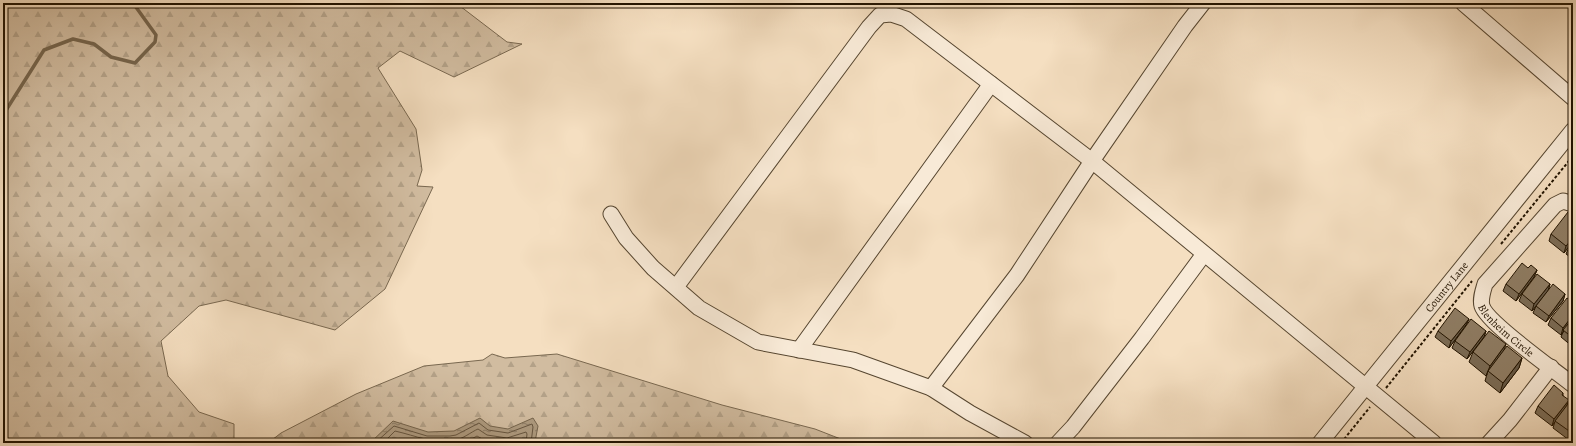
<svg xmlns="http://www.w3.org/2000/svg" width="1576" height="446" font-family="Alegreya,serif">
  <defs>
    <pattern id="forest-firs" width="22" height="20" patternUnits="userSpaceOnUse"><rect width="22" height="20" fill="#d1bca0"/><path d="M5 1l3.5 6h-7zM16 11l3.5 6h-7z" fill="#b3a188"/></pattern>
    <pattern id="water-ripples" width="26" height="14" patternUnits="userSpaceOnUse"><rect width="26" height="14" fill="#ad9a7f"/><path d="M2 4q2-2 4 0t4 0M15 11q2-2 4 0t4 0" fill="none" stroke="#8c7c66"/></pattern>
  </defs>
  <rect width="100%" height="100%" fill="#f5dfc1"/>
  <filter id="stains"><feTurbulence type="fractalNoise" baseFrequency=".005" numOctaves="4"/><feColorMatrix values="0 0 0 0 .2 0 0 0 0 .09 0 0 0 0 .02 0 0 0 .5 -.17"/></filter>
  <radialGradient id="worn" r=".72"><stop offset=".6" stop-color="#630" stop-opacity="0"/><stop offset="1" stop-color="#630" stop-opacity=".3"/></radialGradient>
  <path fill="url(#forest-firs)" stroke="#796850" d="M3 3H456L507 42 522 44 454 77 400 51 378 68 416 129 422 170 417 186 433 187 385 289 335 330 226 300 199 306 161 341 168 376 199 412 234 424V443H10L6 441 3 442Z
    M492 354 505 358 557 354 722 405 815 429 851 443H268L281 433 356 394 424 366 483 360Z"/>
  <path fill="url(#water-ripples)" stroke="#75644c" d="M480 418 490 426 508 429 533 418 538 426 535 442 370 443 393 421 428 432 454 431Z"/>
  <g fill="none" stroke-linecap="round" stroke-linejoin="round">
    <path stroke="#675640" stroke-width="1" d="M375 443 394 426 427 436H450L456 435 479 423 488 430 508 433 532 424 533 427 531 443
      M383 443 395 431C417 436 432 444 455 440 463 439 471 432 478 429L487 435 507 438 526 432 527 434 526 443
      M464 443 477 436 486 441 501 443"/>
    <path stroke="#75644c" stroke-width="3.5" d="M3 115 44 50 73 39 94 44 111 57 135 63 155 42 156 35 133 3"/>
    <g stroke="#564630" stroke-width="17">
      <g id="minor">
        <path d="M1463 3 1573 98"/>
        <path id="s1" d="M1573 204 1563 201 1555 205 1485 284C1483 291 1480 299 1482 306 1487 323 1556 371 1573 385"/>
        <path d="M611 214 626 238 653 268 699 308 758 342 853 360 931 388 970 413 1025 443"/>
        <path d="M676 287 869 27 880 15 891 14 906 19 1092 161 1434 443"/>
        <path d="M799 350 991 84"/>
        <path d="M931 388 1017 275 1092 161 1185 26 1203 3"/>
        <path d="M1058 443 1073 427 1142 338 1204 254"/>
        <path id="s2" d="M1320 443 1573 130"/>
        <path d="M1489 443 1510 420 1551 367"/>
      </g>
    </g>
    <path stroke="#211300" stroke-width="2" stroke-dasharray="3 2" stroke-linecap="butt" d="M1501 244 1573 156
      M1386 388 1472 281
      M1341 443 1370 407"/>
    <use href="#minor" stroke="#f8ead7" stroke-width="15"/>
  </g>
  <path fill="#7b6c56" stroke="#211300" d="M1551 234 1573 241 1564 253 1549 241Z
    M1573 241V259L1566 254 1569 247Z
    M1528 268 1537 270 1534 277 1516 301 1503 291 1506 284Z
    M1550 284 1548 291 1532 311 1519 301 1522 294Z
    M1565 294 1563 301 1546 322 1533 313 1536 306Z
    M1573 302V347L1561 337 1563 332 1561 335 1548 325 1551 318Z
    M1469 319 1466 325 1449 348 1435 337 1438 331Z
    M1486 331 1484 337 1467 359 1452 348 1455 341Z
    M1504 351 1522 358 1519 368 1500 393 1485 381 1487 374 1486 376 1469 362 1473 352Z
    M1563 393V395L1566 406 1573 435 1569 440 1553 428 1555 421 1552 426 1535 413 1538 406Z
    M1573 437V443L1571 441Z"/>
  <path fill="#645846" stroke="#211300" d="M1573 238V241L1564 253 1566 246Z
    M1537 270 1534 277 1516 301 1519 294Z
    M1550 284 1548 291 1532 311 1534 304Z
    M1565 294 1563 301 1546 322 1549 316Z
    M1573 315V318L1561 335 1563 328Z
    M1469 319 1466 325 1449 348 1451 341Z
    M1486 331 1484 337 1467 359 1470 352Z
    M1506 344 1503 354 1488 371 1486 376 1490 366Z
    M1522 358 1519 368 1500 393 1503 383Z
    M1569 400 1566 407 1552 426 1554 419Z
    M1573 432V435L1569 440 1572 433Z"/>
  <path fill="#8f7d64" stroke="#211300" d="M1568 212 1573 216V238L1566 246 1551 234Z
    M1573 241V250L1569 247Z
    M1522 263 1528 268 1531 265 1537 270 1519 294 1506 284Z
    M1537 274 1550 284 1534 304 1522 294Z
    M1553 284 1565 294 1549 316 1536 306Z
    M1567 298 1573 302V315L1563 328 1551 318Z
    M1455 308 1469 319 1451 341 1438 331Z
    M1573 318V338L1563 330Z
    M1471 319 1486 331 1470 352 1455 341Z
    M1489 331 1506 344 1490 366 1473 352Z
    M1507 346 1522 358 1503 383 1488 371Z
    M1554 385 1563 393 1562 395 1569 400 1554 419 1538 406Z
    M1571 400 1573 401V432L1572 433 1555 421Z"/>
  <g text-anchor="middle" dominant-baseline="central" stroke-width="3" stroke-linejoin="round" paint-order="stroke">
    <g font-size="11" fill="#211300" stroke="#f8ead7">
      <text stroke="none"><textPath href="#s2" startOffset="201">Country Lane</textPath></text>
      <text stroke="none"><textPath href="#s1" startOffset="182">Blenheim Circle</textPath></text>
    </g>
  </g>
  <rect width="1576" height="446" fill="none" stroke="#f5dfc1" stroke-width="16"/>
  <rect x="4" y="4" width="1568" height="438" fill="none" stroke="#211300" stroke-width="2"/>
  <rect x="8" y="8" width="1560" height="430" fill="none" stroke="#211300"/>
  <rect width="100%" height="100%" filter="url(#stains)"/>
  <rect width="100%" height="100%" fill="url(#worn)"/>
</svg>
